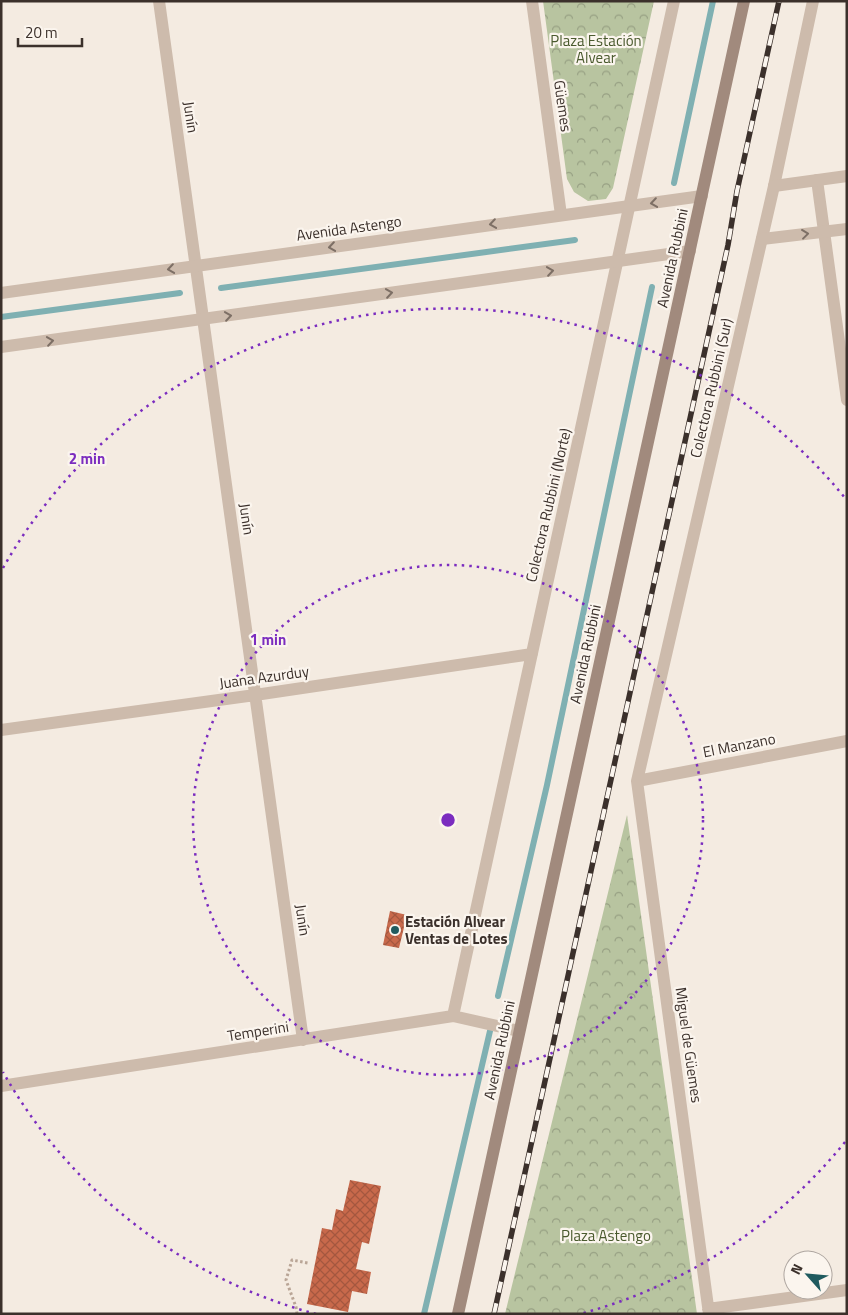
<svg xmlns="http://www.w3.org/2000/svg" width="848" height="1315" font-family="'Titillium Web',sans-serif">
  <defs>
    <pattern id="park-crowns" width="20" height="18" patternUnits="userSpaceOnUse" patternTransform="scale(1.25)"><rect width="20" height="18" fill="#b8c4a0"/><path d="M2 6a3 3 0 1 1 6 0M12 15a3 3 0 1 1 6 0" fill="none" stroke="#97a083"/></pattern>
    <pattern id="building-cross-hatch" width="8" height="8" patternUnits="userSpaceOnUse" patternTransform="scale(1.25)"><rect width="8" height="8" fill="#c8694b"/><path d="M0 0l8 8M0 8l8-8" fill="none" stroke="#a4573f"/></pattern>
  </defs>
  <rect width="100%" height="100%" fill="#f4ebe1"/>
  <path fill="url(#park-crowns)" d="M543 1H654L613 188 606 199 588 201 574 192 567 179Z
    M627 815 697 1314H505Z"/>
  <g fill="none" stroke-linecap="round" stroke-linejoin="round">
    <path stroke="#7fb0b2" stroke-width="6" d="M674 183 713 1
      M221 288 575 240
      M1 317 180 293
      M498 996 547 785 652 287
      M424 1314 490 1031"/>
  </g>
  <path fill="url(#building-cross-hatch)" d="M390 911 407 915 399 948 383 945Z
    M350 1180 381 1186 369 1244 362 1242 356 1269 371 1272 367 1294 352 1291 348 1312 307 1304 322 1228 332 1230 336 1209 343 1211Z"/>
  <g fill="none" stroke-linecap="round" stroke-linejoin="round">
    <path stroke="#b9a596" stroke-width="3" stroke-dasharray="2.5 2.5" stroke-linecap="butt" d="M297 1314 296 1307 286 1280 292 1260 308 1263"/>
    <path stroke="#cdbbac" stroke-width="12" d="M159 1 303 1040
      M532 1 561 215
      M817 180 847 400
      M1 730 255 695 532 654
      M637 781 847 741
      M453 1016 674 1
      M1 1086 453 1016 519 1031
      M708 1309 847 1290
      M709 1314 637 781 774 186 813 1"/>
    <path stroke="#cdbbac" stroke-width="12" d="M774 186 847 176
      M762 239 847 229
      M1 293 702 196
      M1 347 690 251"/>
    <path stroke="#a18a7d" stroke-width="12" d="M458 1314 744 1"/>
    <g stroke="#3b302b" stroke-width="5.5">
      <path id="rail" d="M494 1314 728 245 737 191 779 1"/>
    </g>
    <use href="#rail" stroke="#fbf5ee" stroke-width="4" stroke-dasharray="11" stroke-linecap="butt"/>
  </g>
  <defs><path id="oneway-chevron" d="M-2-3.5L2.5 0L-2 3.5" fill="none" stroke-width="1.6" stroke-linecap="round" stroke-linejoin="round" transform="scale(1.25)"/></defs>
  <g stroke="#7d6f65">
    <use href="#oneway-chevron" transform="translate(654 203) rotate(172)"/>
    <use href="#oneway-chevron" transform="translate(493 224) rotate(172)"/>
    <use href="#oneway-chevron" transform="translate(805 234) rotate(-7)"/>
    <use href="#oneway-chevron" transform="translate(332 247) rotate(172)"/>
    <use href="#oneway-chevron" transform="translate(171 269) rotate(172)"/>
    <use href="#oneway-chevron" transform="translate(550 271) rotate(-8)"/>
    <use href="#oneway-chevron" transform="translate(389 293) rotate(-8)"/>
    <use href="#oneway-chevron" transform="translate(228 316) rotate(-8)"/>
    <use href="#oneway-chevron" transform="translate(50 341) rotate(-8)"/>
  </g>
  <g fill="none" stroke="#7b2cbf" stroke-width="2.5" stroke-dasharray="2.5 5">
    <circle cx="448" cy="820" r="255"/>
    <path d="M845 1142A511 511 0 0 1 580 1314M316 1314A511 511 0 0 1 3 1072M3 568A511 511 0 0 1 845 498"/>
  </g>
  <circle fill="#1f5a5e" stroke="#fbf5ee" stroke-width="2" cx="395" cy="930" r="5"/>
  <g text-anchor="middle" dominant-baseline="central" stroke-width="4.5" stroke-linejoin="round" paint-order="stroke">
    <g font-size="15" fill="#4a5a2e" stroke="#fbf5ee">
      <text x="596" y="40">Plaza Estación<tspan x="596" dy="17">Alvear</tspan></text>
      <text x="606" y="1235">Plaza Astengo</text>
    </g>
    <g font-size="15" fill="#3b302b" stroke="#fbf5ee">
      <text transform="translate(563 106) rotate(82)">Güemes</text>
      <text transform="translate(191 117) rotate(82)">Junín</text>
      <text transform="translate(349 228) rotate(-8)">Avenida Astengo</text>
      <text transform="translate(672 258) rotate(-78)">Avenida Rubbini</text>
      <text transform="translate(711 388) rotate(-77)">Colectora Rubbini (Sur)</text>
      <text transform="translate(548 505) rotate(-77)">Colectora Rubbini (Norte)</text>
      <text transform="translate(247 519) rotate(82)">Junín</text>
      <text transform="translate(585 654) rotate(-78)">Avenida Rubbini</text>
      <text transform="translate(264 677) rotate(-8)">Juana Azurduy</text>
      <text transform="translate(739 745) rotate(-11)">El Manzano</text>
      <text transform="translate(303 920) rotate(82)">Junín</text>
      <text transform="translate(258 1031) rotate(-9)">Temperini</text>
      <text transform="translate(689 1045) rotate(82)">Miguel de Güemes</text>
      <text transform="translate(499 1050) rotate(-78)">Avenida Rubbini</text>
    </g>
    <g font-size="15" font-weight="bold" fill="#3b302b" stroke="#fbf5ee" text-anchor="start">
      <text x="405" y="921">Estación Alvear<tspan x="405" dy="17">Ventas de Lotes</tspan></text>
    </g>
  </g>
  <circle cx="448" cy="820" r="8" fill="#7b2cbf" stroke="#fbf5ee" stroke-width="2.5"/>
  <g font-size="15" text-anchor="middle" font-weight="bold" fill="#7b2cbf" stroke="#fbf5ee" stroke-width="4.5" stroke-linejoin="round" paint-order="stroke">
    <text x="87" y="464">2 min</text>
    <text x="268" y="645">1 min</text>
  </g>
  <rect width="848" height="1315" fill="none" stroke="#3b302b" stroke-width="5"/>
  <g transform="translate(808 1275) rotate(297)"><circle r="24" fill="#fbf5ee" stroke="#aea6a0"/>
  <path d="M0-4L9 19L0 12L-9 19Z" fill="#1f5a5e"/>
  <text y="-8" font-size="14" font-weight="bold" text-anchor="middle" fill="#3b302b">N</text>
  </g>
  <path d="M18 38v8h64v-8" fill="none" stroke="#3b302b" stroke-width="2.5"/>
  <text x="25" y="38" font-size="15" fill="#3b302b" stroke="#fbf5ee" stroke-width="4" paint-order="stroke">20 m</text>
</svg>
